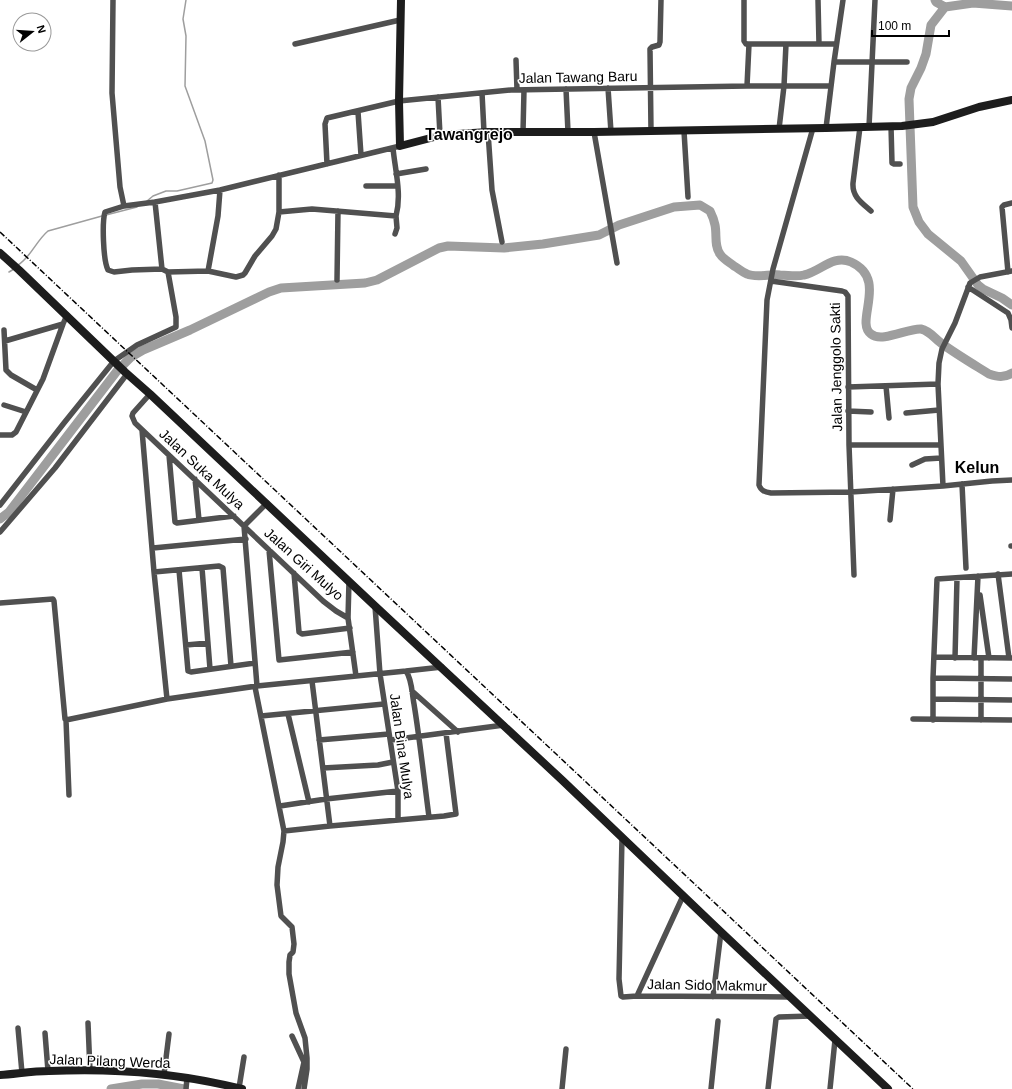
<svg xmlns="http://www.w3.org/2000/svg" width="1012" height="1089" font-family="Helvetica,sans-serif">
  <rect width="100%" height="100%" fill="#fff"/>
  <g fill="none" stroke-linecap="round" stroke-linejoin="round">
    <path stroke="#9e9e9e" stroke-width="1.5" d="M147 201 153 196 166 191H177L212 183 213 180 205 141 185 86 186 36 183 19 186 0
      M106 215 137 207
      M18 265C31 257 36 241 48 231L102 216
      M9 272 14 269"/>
    <path stroke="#9e9e9e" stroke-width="9" d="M935 0 936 2 945 7
      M1012 6 973 3 945 7 931 25 926 54 921 68 911 88 909 99 913 207 919 222 928 234 961 261 978 285 983 289 1002 298 1012 305
      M0 519 9 512 117 371 131 357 143 350 190 330 269 292 281 288 365 283 377 280 439 248 448 246 504 248 543 244 599 235 619 225 674 207 700 205 710 211C712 215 714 220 715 225 717 234 714 246 720 254 723 259 729 262 734 266 738 268 742 272 747 274 756 278 770 274 780 275 788 275 796 277 804 275 820 272 833 254 851 262 889 279 854 322 871 334 882 343 908 328 921 329 930 331 934 338 941 343 956 354 973 364 989 374 998 377 1004 378 1012 373
      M111 1089 142 1084H158L184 1089"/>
    <path stroke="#505050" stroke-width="5.5" d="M113 0 112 93 120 187 124 206
      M744 0V41L746 44H836
      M818 0 819 44
      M295 44 400 20
      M516 60 517 90
      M834 62H907
      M747 86 749 44
      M608 88 611 132
      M566 89 568 132
      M482 93 484 132
      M438 97 440 135
      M358 112 361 155
      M891 126 892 163 894 164H900
      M860 127 853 183C852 197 862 203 871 211
      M869 127 875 0
      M813 128 773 269 767 300 759 485C761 491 765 492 771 493L851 492 943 486 992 481 1012 480
      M826 128 834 62 843 0
      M779 129 784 86 786 44
      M651 131 650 49 652 47 659 45 660 42 661 0
      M684 131 688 197
      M488 132 492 190 502 242
      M523 132 524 90
      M594 132 617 263
      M327 164 325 124 327 118 399 101 511 90 747 86H831
      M396 174 426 169
      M366 186H397
      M155 202 124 206 105 212C102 222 103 260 108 270L114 272 132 270 162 269
      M279 212 312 209 396 216C402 194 395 170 393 148
      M395 234 397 228 396 216
      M208 271 218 216 220 190
      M168 272 208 271 236 277 243 275 245 273 255 256 272 236 276 229 279 212V175
      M1008 272 1002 207 1004 205 1012 203
      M337 280 338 211
      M771 281 842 291 845 292 848 296 849 445 854 575
      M968 287 1008 313 1011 320 1012 328
      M4 330 6 370 11 375 37 390
      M5 341 63 324
      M886 386 889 418
      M848 387 938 384
      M150 394 133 413 132 416 135 423 323 601 336 611 348 618
      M4 405 26 412
      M848 411 871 412
      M906 413 939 410
      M142 430 154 572 167 699
      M0 435H12L16 432 43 379 63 324 67 315
      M849 445H941
      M169 455 175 522 177 523 234 516
      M912 465 925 459 941 458
      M195 479 199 520
      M962 484 966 568
      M943 486 938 384 939 363 942 349 955 323 970 283 980 277 1012 271
      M0 505 64 423 114 361 137 345 176 327V317L168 272 162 269 155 202 220 190 400 146
      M890 520 893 489
      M0 532 55 468 127 374
      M1011 546H1012
      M153 548 246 539
      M269 550 279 660 353 652
      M202 568 210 669
      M179 570 188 671 191 672 255 663
      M154 572 219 566 223 568 231 666
      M294 573 299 632 302 634 350 628
      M998 574 1009 658
      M349 581 348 618 356 676
      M980 595 989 658
      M0 603 53 599 54 601 65 719 66 720 167 699 257 686 406 671C412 679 412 694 414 704 420 741 424 779 429 817
      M375 606 380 674 398 791V820
      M186 645 208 643
      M934 657 1012 658
      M955 658 957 578
      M974 658 978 576
      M406 671 442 667
      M933 678 1012 679
      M312 681 330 826 444 816 456 814 446 733
      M257 686 244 526 267 503
      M255 687 284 831 283 842 278 867 277 885 281 916 292 927 294 944 293 952 290 955 289 962V974L296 1013 305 1038 307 1058V1069L304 1089
      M412 691 458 732
      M933 699 1012 700
      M288 714 309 802
      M261 716 384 704
      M913 719 1012 720
      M66 720 69 795
      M933 720V678L937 579 1012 574
      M981 720V658
      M319 740 389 734
      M391 740 504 725
      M323 768 378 765 393 762
      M280 806 326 799 398 791
      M284 831 330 826
      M622 837 619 979 621 996 623 997 637 996 790 997
      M637 996 683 896
      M713 997 721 932
      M88 1023 90 1071
      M18 1028 22 1073
      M45 1033 48 1071
      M292 1036 304 1062 298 1089
      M164 1074 169 1034
      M239 1088 244 1057
      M186 1089 187 1078
      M562 1089 566 1049
      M711 1089 718 1021
      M768 1089 776 1019 779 1017 811 1016
      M830 1089 835 1040"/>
    <path stroke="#1d1d1d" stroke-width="8" d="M401 0 399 101 400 146 442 135 488 132H594L826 128 902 126 933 122 979 107 1012 100
      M0 253 19 270 125 372 150 394 375 606 562 780 721 932 888 1089
      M0 1075C16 1074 32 1071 49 1071 113 1068 179 1073 242 1089"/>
    <path stroke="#000" stroke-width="1.5" stroke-dasharray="6 2 1 2" stroke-linecap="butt" d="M0 232 913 1089"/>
  </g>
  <g text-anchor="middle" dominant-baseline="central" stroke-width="3" stroke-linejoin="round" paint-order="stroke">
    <g font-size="14" fill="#000" stroke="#fff">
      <text transform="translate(578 77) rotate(-1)">Jalan Tawang Baru</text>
      <text transform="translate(836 367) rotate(-91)">Jalan Jenggolo Sakti</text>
      <text transform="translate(202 469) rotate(43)">Jalan Suka Mulya</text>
      <text transform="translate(304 564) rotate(42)">Jalan Giri Mulyo</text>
      <text transform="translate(402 746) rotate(82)">Jalan Bina Mulya</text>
      <text transform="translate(707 985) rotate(1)">Jalan Sido Makmur</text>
      <text transform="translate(110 1061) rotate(2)">Jalan Pilang Werda</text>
    </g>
    <g font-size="16" font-weight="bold" fill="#000" stroke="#fff">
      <text x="469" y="134">Tawangrejo</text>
      <text x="977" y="467">Kelun</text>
    </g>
  </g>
  <g transform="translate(32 32) rotate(73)"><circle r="19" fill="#ffffff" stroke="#999999"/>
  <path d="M0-3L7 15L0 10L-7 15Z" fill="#000000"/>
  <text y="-6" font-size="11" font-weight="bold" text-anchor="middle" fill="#000000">N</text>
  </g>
  <path d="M872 30v6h77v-6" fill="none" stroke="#000000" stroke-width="2"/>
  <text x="878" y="30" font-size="12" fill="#000000" stroke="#ffffff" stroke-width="3" paint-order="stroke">100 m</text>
</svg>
